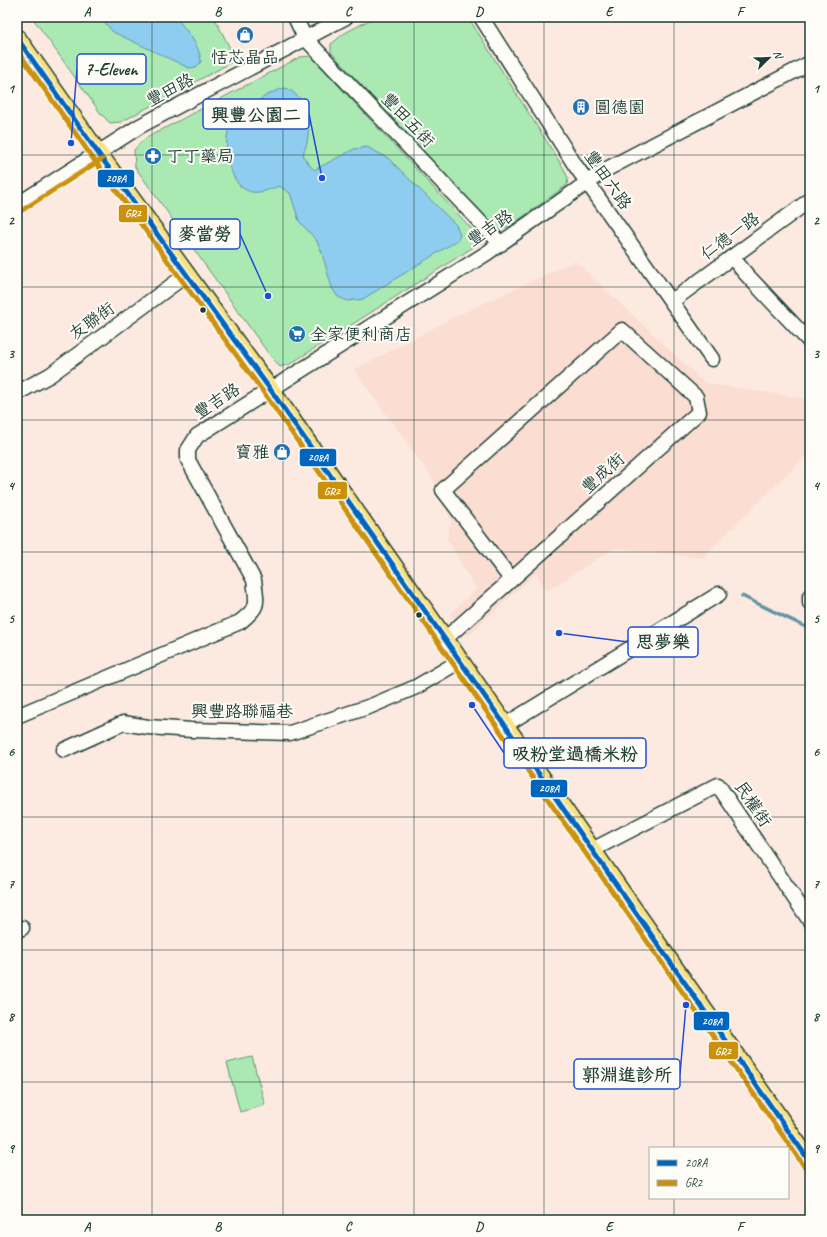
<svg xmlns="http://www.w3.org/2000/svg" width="827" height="1237" font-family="Caveat,'LXGW WenKai TC',sans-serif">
  <rect width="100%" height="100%" fill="#fceae1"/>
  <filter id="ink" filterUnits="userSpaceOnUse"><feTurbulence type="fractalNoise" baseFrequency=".025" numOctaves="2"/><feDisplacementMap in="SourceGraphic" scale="8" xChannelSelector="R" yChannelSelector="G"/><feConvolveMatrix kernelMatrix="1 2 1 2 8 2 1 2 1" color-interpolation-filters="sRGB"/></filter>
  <g filter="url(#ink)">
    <path fill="#fbddd2" d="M575 261 705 383 802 398 810 408V451L702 558 615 548 546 591 536 573 468 636 450 614 476 589 447 539 451 521 434 480 354 370 454 317Z"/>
    <path fill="#aaeab2" stroke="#649473" d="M32 17H214L236 60 121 122 110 123 101 114Z
      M375 17H468L564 169 568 178 567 185 510 226 499 230 491 225 331 52V44L345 33Z
      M311 56 483 241 290 364 280 367 268 353 135 167 134 150 144 139 300 57Z
      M252 1057 265 1105 240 1112 227 1063Z"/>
    <path fill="#8ecdef" stroke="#6293a4" d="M103 17H176C186 31 200 44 201 62L196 67 189 68 113 32 106 24Z
      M285 88C307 96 311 122 307 143 306 148 302 152 304 157 306 162 311 166 314 170L354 149 367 147 388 158 456 225 460 234 458 240 363 299 348 301 338 297 332 288 321 250 316 240 299 221 290 193 279 186C268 190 256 196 244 189 229 181 221 140 231 125 239 112 269 91 285 88Z"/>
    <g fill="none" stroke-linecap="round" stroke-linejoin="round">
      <path stroke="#6293a4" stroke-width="3.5" d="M742 596 810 629"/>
      <g stroke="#1f3d34" stroke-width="17">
        <path id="minor" d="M295 17 305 38 324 58 501 244
          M481 17 575 165 712 359
          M17 205 140 126 346 17
          M732 257 746 274 810 342
          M672 301 810 200
          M17 393 50 375 186 275
          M810 596V603
          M445 639 699 412 696 397 622 330 443 490 511 579
          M17 716 240 622C260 606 257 605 254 580L188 460V450L197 436 487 253 605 170 810 63
          M505 725 719 594
          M64 750 123 723 148 727 192 730 290 733 371 706 416 687 460 661
          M592 850 718 785 810 921
          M17 930 22 928"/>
      </g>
      <g stroke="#1f3d34" stroke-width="20">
        <path id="major" d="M17 38 98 153 270 389 810 1162"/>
      </g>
      <use href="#minor" stroke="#fdfcf7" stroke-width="14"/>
      <use href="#major" stroke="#fae180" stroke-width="17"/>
      <g stroke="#fdfcf7" stroke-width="8">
        <path id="bus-1" d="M17 38 98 153 270 389 810 1162"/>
      </g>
      <g stroke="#fdfcf7" stroke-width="8">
        <path id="bus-2" d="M17 50 92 157 264 393 804 1166
          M21 211 102 159"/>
      </g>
      <use href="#bus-1" stroke="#0065bd" stroke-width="5"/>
      <use href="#bus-2" stroke="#cc910a" stroke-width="5"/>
    </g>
  </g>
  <path fill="none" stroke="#1f3d34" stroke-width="1" stroke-opacity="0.55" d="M152 17V1220M283 17V1220M414 17V1220M544 17V1220M674 17V1148M17 155H810M17 287H810M17 420H810M17 552H810M17 685H810M17 817H810M17 950H810M17 1082H810M674 1198V1220"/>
  <defs>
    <g id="shop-disc" transform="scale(0.9)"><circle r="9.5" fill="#1f6fb2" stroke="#fdfcf7"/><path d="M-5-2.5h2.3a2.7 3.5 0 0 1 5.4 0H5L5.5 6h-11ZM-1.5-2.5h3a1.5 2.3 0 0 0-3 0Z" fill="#fff"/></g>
    <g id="building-disc" transform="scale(0.9)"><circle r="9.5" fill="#1f6fb2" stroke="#fdfcf7"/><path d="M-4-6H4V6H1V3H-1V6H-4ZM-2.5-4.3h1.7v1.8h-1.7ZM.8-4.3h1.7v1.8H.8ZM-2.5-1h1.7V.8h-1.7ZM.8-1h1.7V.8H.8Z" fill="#fff"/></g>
    <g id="pharmacy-disc" transform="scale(0.9)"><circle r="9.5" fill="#1f6fb2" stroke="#fdfcf7"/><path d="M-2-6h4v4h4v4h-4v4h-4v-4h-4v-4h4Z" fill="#fff"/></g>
    <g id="supermarket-disc" transform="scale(0.9)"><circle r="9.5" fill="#1f6fb2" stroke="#fdfcf7"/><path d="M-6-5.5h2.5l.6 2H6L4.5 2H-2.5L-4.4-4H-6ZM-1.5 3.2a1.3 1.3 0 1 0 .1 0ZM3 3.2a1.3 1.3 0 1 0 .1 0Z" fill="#fff"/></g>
  </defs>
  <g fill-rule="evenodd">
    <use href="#shop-disc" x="245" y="35"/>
    <use href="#building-disc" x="581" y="107"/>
    <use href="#pharmacy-disc" x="153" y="156"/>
    <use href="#supermarket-disc" x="297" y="334"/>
    <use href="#shop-disc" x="282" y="452"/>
  </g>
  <g fill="#1f3d34" stroke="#fdfcf7" stroke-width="1.5">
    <circle cx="203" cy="310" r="3.5"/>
    <circle cx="419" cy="615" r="3.5"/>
  </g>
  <g text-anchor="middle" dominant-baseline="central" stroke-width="4" stroke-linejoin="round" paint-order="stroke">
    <g font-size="17" fill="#1f3d34" stroke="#fdfcf7" text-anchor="start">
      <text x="245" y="57" text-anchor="middle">恬芯晶品</text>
      <text x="594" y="107">圓德園</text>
      <text x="166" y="156">丁丁藥局</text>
      <text x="310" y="334">全家便利商店</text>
      <text x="269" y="452" text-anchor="end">寶雅</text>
    </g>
    <g font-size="17" fill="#1f3d34" stroke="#fdfcf7">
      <text transform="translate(170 90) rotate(-28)">豐田路</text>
      <text transform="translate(408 120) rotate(46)">豐田五街</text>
      <text transform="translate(608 180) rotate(55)">豐田六路</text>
      <text transform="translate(490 228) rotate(-34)">豐吉路</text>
      <text transform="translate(730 236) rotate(-36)">仁德一路</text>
      <text transform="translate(92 321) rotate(-36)">友聯街</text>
      <text transform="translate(217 401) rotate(-33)">豐吉路</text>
      <text transform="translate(603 473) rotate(-42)">豐成街</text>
      <text x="242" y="711">興豐路聯福巷</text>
      <text transform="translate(753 804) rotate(56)">民權街</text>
    </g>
  </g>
  <path fill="none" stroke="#1d4ed8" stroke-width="1.5" d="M71 143L77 69M322 178L309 114M268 296L240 234M559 633L628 642M472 705L504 753M686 1005L680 1074"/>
  <g fill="#1d4ed8" stroke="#fdfcf7" stroke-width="1.5">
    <circle cx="71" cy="143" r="4"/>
    <circle cx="322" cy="178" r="4"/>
    <circle cx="268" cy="296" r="4"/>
    <circle cx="559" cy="633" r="4"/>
    <circle cx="472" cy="705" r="4"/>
    <circle cx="686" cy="1005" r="4"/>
  </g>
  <g fill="#fdfcf7" stroke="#1d4ed8" stroke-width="1.5">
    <rect x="77" y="54" width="69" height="30" rx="4"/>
    <rect x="203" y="99" width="106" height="30" rx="4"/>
    <rect x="170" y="219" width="70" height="30" rx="4"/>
    <rect x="628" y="627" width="70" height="30" rx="4"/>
    <rect x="504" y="738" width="142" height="30" rx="4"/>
    <rect x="574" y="1059" width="106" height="30" rx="4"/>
  </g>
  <g font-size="18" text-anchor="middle" font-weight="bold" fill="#1f3d34">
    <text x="111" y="75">7-Eleven</text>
    <text x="256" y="121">興豐公園二</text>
    <text x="205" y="240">麥當勞</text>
    <text x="663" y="648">思夢樂</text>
    <text x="575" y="760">吸粉堂過橋米粉</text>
    <text x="627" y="1081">郭淵進診所</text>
  </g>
  <g stroke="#fdfcf7" stroke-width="1.5">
    <rect x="97" y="169" width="38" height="19" rx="4" fill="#0065bd"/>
    <rect x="118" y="204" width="30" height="19" rx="4" fill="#cc910a"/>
    <rect x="299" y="448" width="38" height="19" rx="4" fill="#0065bd"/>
    <rect x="317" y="481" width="31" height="19" rx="4" fill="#cc910a"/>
    <rect x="530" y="779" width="38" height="19" rx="4" fill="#0065bd"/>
    <rect x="693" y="1011" width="37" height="20" rx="4" fill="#0065bd"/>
    <rect x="708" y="1041" width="31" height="19" rx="4" fill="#cc910a"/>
  </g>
  <g font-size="11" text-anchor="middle" font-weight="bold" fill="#fff">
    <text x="116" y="182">208A</text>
    <text x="133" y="217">GR2</text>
    <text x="318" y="461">208A</text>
    <text x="332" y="495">GR2</text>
    <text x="549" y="792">208A</text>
    <text x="712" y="1025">208A</text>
    <text x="723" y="1055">GR2</text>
  </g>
  <rect width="827" height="1237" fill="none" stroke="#fdfcf7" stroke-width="44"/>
  <rect x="649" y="1147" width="140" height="52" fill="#fdfcf7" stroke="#a4b0a9"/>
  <rect x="657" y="1160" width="20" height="6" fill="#0065bd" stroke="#a4b0a9"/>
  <text x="685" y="1167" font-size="12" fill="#1f3d34">208A</text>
  <rect x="657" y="1180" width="20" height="6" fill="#cc910a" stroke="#a4b0a9"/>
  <text x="685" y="1187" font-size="12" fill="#1f3d34">GR2</text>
  <g transform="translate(769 58) rotate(67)" stroke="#fdfcf7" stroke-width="3" paint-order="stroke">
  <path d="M0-3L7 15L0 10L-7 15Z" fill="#1f3d34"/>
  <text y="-6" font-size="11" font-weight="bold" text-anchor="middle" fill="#1f3d34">N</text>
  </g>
  <rect x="22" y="22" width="783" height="1193" fill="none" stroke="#1f3d34" stroke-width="1.5"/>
  <g font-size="13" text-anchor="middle" font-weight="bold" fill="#1f3d34">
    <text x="87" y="16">A</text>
    <text x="218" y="16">B</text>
    <text x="348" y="16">C</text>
    <text x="479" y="16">D</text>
    <text x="609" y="16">E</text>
    <text x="740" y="16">F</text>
    <text x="11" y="93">1</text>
    <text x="816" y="93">1</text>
    <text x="11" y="225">2</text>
    <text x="816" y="225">2</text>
    <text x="11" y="358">3</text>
    <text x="816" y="358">3</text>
    <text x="11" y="490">4</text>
    <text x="816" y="490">4</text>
    <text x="11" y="623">5</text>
    <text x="816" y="623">5</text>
    <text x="11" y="756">6</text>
    <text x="816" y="756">6</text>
    <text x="11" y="888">7</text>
    <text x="816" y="888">7</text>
    <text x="11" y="1021">8</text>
    <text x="816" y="1021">8</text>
    <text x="11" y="1153">9</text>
    <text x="816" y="1153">9</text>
    <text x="87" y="1231">A</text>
    <text x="218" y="1231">B</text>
    <text x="348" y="1231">C</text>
    <text x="479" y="1231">D</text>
    <text x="609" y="1231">E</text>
    <text x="740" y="1231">F</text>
  </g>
</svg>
